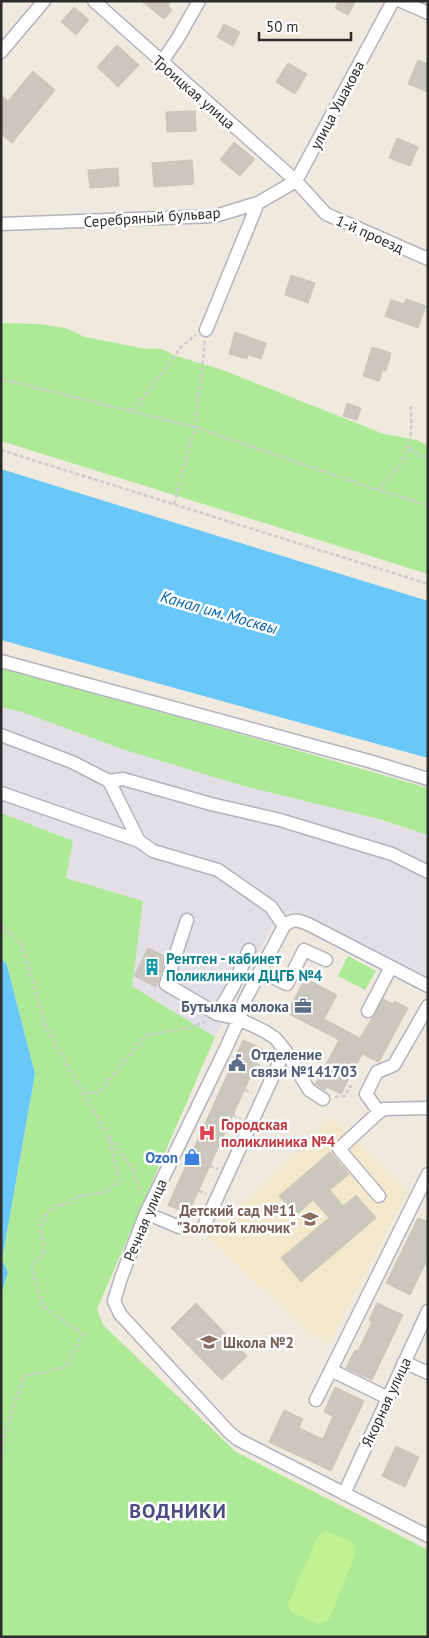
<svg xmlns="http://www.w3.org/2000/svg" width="429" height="1638" font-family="'PT Sans',sans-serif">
  <rect width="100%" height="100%" fill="#efe9de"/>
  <path fill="#e2dfe7" d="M1 707 22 712 428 835V979L308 916 295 911 285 912 276 919 215 1037 132 986 143 901 66 878 72 841 1 813Z"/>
  <path fill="#f2e8cc" d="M331 1117 409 1191 328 1344 310 1334 208 1237Z"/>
  <path fill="#acea96" d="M1 323 37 324 65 328 85 337 146 349H162L176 356 220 369 384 434 417 440 428 446V574L1 441Z
    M1 668 261 740 428 788V835L379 819 244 786 125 750 22 712 1 707Z
    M1 813 73 841 66 878 143 901 132 986 215 1037 97 1309 103 1325 236 1452 428 1550V1637H1V1294L8 1272 2 1260 35 1074 7 965 1 958Z
    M348 956 376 971 365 990 338 976Z"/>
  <path fill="#c1f291" d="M327 1531 353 1543 356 1553 330 1618 319 1624 291 1612 288 1604 319 1534Z"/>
  <path fill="#69c7f9" d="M1 469 428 601V758L1 640Z
    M1 958 7 965 35 1074 2 1260 8 1272 1 1294Z"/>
  <path fill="#cac7bc" stroke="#cbc5b7" d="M141 1H171L168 6 172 10 164 19Z
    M339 1H356L348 15 335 8Z
    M74 7 89 20 76 35 61 22Z
    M224 24 240 32 233 46 217 37Z
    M117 45 139 65 118 87 97 67Z
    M418 60 428 64V92L408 84Z
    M288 63 307 74 295 94 276 82Z
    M33 71 55 90 12 143 1 134V95L8 101Z
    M195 111 196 131 167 132 166 112Z
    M397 138 418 147 410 166 389 158Z
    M234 142 255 159 240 176 220 160Z
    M192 160 194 184 154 187 152 163Z
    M118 168 119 186 90 188 88 170Z
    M291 275 315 283 308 303 285 295Z
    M406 299 426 306 418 328 385 316 391 300 404 304Z
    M235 332 266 343 261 359 248 355 247 359 229 354Z
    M372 347 391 353 386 371 383 370 379 381 363 376Z
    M347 403 361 408 357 420 343 416Z
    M148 948 166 957 156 987 134 976Z
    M305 978 337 995 324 1019 360 1038 383 999 393 1004 394 1001 408 1008 379 1062 362 1054 341 1094 327 1087 325 1090 315 1084 339 1040 287 1013Z
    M243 1040 263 1049 188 1214 168 1205Z
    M330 1152 349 1174 330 1190 343 1206 356 1195 376 1218 301 1282 281 1258 329 1218 313 1200 296 1215 279 1196Z
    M418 1218 428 1222V1258L410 1295 386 1283Z
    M196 1303 247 1356 222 1380 171 1328Z
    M377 1303 403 1315 372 1380 346 1368 355 1350 358 1351 372 1322 369 1320Z
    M335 1387 364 1401 331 1471 269 1442 284 1410 303 1419 299 1428 323 1439 333 1416 324 1412Z
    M396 1446 419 1457 405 1487 382 1476Z"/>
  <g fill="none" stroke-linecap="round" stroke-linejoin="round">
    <g stroke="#b2b3c1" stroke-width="15">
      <path id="minor" d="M94 1 296 181 326 214 428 259
        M401 1 428 13
        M1 52 44 1
        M161 63 178 38 199 1
        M296 181 393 1
        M1 224 215 216 258 203 296 181
        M206 330 258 203
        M1 661 369 761 428 779
        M1 735 72 762 109 781 123 779 211 804 280 820 392 854 428 872
        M109 781 139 841 153 851 218 870 271 907 284 926
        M1 793 139 841
        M187 920 166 984 217 1014 239 1019 264 1031 275 1038 285 1050 204 1226
        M260 971 287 984 304 950 326 960
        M428 986 308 924C298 920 293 918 284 926L244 1002 239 1019 226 1048 146 1213 121 1278 114 1301 120 1314 228 1431 237 1439 428 1536
        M368 1011 391 967
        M217 1014 233 987 249 950
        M285 1050 309 1090 323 1099
        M379 1112 366 1094 377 1072 394 1065 428 1006
        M379 1196 339 1149 379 1112 384 1109 428 1108
        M146 1213 179 1227
        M404 1362 428 1373
        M331 1370 388 1398
        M316 1400 428 1174
        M344 1494 428 1311"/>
    </g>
    <path stroke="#ccc" stroke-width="2.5" stroke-dasharray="4 2.5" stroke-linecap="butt" d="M1 379 195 427 377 490 428 505
      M133 411 182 346 196 335
      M409 449 428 460
      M1 450 428 584
      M377 490C406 464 415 443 410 404
      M174 504 195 427 205 341
      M1 925 22 945 46 1027 83 1093H98L147 1035 191 1027 205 1022
      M256 1064 264 1068
      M245 1090 252 1093
      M83 1093 106 1132
      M335 1097 345 1096 350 1086 355 1088
      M233 1115 241 1119
      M109 1137 134 1171 141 1195
      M222 1140 229 1144
      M210 1166 218 1169
      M199 1191 206 1194
      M425 1264 428 1265
      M1 1464 5 1433 24 1376 66 1367 83 1334 43 1306 31 1268 44 1252 40 1223 53 1207 66 1204 80 1196 108 1192 120 1179 106 1132"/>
    <use href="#minor" stroke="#fff" stroke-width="12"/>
  </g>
  <defs>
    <g id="building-bare" transform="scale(1.35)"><path d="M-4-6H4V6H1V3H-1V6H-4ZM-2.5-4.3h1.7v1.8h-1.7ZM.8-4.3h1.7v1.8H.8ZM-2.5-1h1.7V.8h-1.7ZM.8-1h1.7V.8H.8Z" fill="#0f9aa8" stroke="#fff" stroke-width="2.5" paint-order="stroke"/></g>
    <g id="office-bare" transform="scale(1.35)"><path d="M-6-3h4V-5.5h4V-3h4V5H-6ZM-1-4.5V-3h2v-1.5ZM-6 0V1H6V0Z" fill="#5c6f8a" stroke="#fff" stroke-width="2.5" paint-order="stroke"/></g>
    <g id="civic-bare" transform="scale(1.35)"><path d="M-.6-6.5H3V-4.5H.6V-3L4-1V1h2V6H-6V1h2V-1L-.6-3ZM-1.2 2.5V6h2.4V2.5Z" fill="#5c6f8a" stroke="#fff" stroke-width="2.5" paint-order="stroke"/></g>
    <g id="hospital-bare" transform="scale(1.35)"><path d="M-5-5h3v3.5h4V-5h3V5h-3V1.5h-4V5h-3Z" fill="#e0444e" stroke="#fff" stroke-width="2.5" paint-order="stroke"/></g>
    <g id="shop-bare" transform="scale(1.35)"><path d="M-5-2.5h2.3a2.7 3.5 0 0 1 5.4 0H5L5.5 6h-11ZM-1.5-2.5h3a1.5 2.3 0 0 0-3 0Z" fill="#3f7fe0" stroke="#fff" stroke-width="2.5" paint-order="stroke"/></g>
    <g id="school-bare" transform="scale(1.35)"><path d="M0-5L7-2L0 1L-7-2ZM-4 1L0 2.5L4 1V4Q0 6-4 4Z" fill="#8d6e63" stroke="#fff" stroke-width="2.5" paint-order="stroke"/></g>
  </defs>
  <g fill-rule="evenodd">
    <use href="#building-bare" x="152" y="967"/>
    <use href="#office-bare" x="303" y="1006"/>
    <use href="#civic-bare" x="237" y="1063"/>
    <use href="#hospital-bare" x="207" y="1133"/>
    <use href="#shop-bare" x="192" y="1157"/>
    <use href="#school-bare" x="310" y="1219"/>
    <use href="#school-bare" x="209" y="1342"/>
  </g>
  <g text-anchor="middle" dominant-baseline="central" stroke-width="5" stroke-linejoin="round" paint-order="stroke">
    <g font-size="15" fill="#2c2c2c" stroke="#fff">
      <text transform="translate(194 92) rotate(41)">Троицкая улица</text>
      <text transform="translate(337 105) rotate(-62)">улица Ушакова</text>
      <text transform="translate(152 217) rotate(-4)">Серебряный бульвар</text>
      <text transform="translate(370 234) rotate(24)">1-й проезд</text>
      <text transform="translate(145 1220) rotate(-67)">Речная улица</text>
      <text transform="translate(386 1402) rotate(-65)">Якорная улица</text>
    </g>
    <g font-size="15" font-weight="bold" fill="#0d838f" stroke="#fff" text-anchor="start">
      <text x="166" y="958">Рентген - кабинет<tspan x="166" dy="17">Поликлиники ДЦГБ №4</tspan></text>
    </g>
    <g font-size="15" font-weight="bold" fill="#4e5e75" stroke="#fff" text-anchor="end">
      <text x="289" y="1006">Бутылка молока</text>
      <text x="251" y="1054" text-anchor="start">Отделение<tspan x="251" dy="17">связи №141703</tspan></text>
    </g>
    <g font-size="15" font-weight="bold" fill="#be3a42" stroke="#fff" text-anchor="start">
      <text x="221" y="1124">Городская<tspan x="221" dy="17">поликлиника №4</tspan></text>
    </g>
    <g font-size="15" font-weight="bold" fill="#366cbe" stroke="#fff" text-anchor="end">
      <text x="178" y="1157">Ozon</text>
    </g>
    <g font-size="15" font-weight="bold" fill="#785e54" stroke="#fff" text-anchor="end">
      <text x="296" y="1210">Детский сад №11<tspan x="296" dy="17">"Золотой ключик"</tspan></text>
      <text x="223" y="1342" text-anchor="start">Школа №2</text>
    </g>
    <g font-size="16" font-style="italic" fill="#0263ab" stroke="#fff">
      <text transform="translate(219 612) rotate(16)">Канал им. Москвы</text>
    </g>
    <g font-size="20" font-weight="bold" letter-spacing="1" fill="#484e82" stroke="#fff">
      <text x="178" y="1511">ВОДНИКИ</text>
    </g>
  </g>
  <rect width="429" height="1638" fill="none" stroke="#2c2c2c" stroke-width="5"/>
  <path d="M259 32v8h92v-8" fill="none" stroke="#2c2c2c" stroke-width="2.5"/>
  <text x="266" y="32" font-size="15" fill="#2c2c2c" stroke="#ffffff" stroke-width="4" paint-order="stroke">50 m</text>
</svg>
